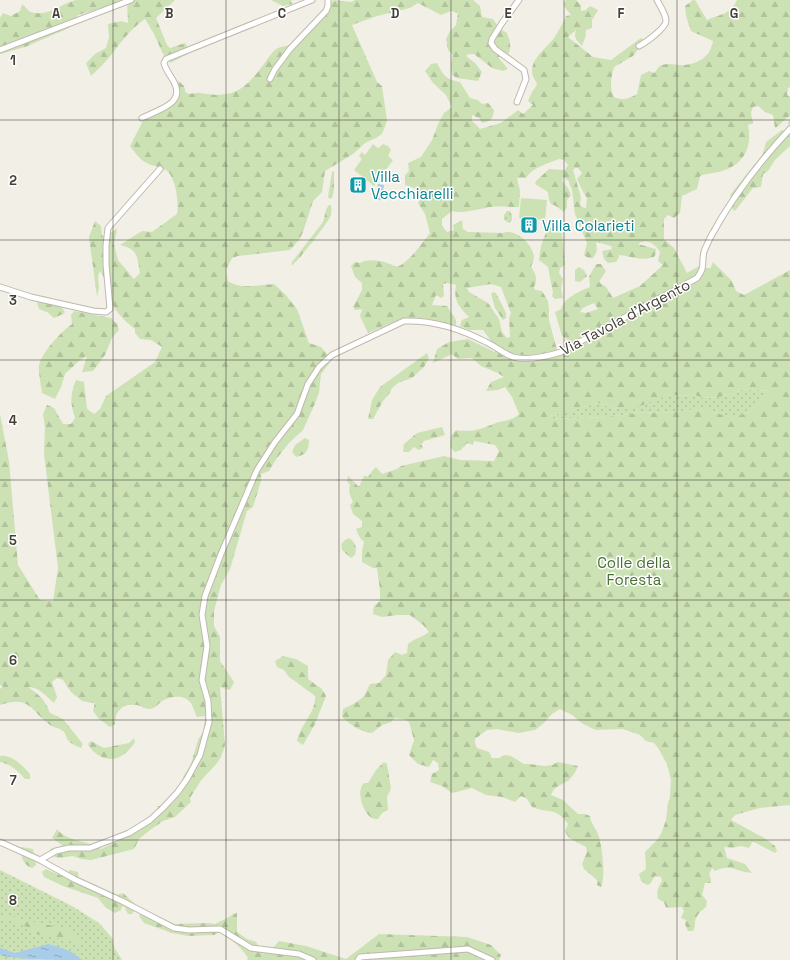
<svg xmlns="http://www.w3.org/2000/svg" width="790" height="960" font-family="'Space Grotesk',sans-serif">
  <defs>
    <pattern id="grass-dots" width="8" height="8" patternUnits="userSpaceOnUse"><rect width="8" height="8" fill="#cce2b4"/><path d="M2 2h.1M6 6h.1" fill="none" stroke="#b0c39b" stroke-width="1.8" stroke-linecap="round"/></pattern>
    <pattern id="forest-firs" width="22" height="20" patternUnits="userSpaceOnUse"><rect width="22" height="20" fill="#cce2b4"/><path d="M5 1l3.5 6h-7zM16 11l3.5 6h-7z" fill="#b0c39b"/></pattern>
    <pattern id="water-ripples" width="26" height="14" patternUnits="userSpaceOnUse"><rect width="26" height="14" fill="#a9cce8"/><path d="M2 4q2-2 4 0t4 0M15 11q2-2 4 0t4 0" fill="none" stroke="#8ba7bd"/></pattern>
  </defs>
  <rect width="100%" height="100%" fill="#f2efe7"/>
  <path fill="url(#grass-dots)" d="M507 211H510L512 215V220L509 223 504 220V215Z
    M744 389 770 391 767 397 750 412 740 415H723L704 409 661 413 644 412 607 417 546 419 550 416 598 403 616 409 640 405 671 394 683 396 692 394 703 398 719 397 733 394Z
    M0 870 72 906 99 923 113 939 114 947 122 960H0Z"/>
  <path fill="url(#forest-firs)" fill-rule="evenodd" d="M76 0H175L156 18 167 45 170 48 185 43 190 52C184 57 178 58 171 63L163 54 154 34 145 19C129 30 119 45 107 60 102 66 96 71 91 76L86 63 95 54 106 48 109 37 108 24 121 21 128 23 127 1 78 15 69 28 25 47 0 54V18L3 13 11 16 20 11 22 4 30 12C49 17 58 5 76 0Z
    M271 0H291L292 4 283 6Z
    M333 0 352 2 355 0H473L480 6 482 17 493 19 499 28 507 33C510 41 512 47 508 55L498 57 508 69 503 71 492 68 474 54H469L466 56 475 63 482 72 478 81 457 78 452 75C450 67 451 62 453 55L448 50 446 39 450 31 456 25 458 13 451 11 441 15 418 3 410 8 377 16 352 25 377 82 382 86 387 121 382 134 376 138 365 143 353 154 325 171 322 192 313 201 303 232 299 240 290 250 238 256 232 258 226 270 228 281C242 290 257 285 274 284L285 294 297 309 309 343 321 347 332 360 321 374 319 393 313 408 303 430 289 443 277 458 269 471 261 474V481L253 507 247 511 230 569 221 585 214 611V626L220 637V661L234 682 230 690 220 687 225 745C220 765 212 767 200 782 197 787 193 793 190 798L191 802 175 817 163 821 150 830 139 839 134 849 91 860 81 859 73 856 59 858 52 856 50 849 56 847 61 848 62 845 52 838 57 829C67 842 88 840 101 849L133 834 154 818 158 806H168L173 803 186 785 183 777 191 764 198 740 204 730 205 716 197 717C195 713 193 707 191 703 184 694 171 696 162 701 158 704 155 709 149 709 145 709 141 706 137 705 123 703 115 710 115 724L110 727 99 719 93 711 95 702 92 703 82 701 71 692 63 680 57 678 52 682 57 697 54 703C45 696 40 687 28 687 39 695 45 699 50 713L63 719 83 744 81 748C76 746 71 744 68 740 66 738 66 734 64 732 61 728 54 728 50 725 29 709 30 695 0 705V689L3 686 0 685V414L9 461 18 565 40 600 53 601 58 568 44 454 45 427 43 414 47 405 54 408 63 424H71L75 418C70 402 70 395 76 380L84 382 87 409 94 414 100 409 106 396 155 362 162 347 151 340 140 339 135 333V329C125 322 113 309 109 297 106 288 106 278 100 271L98 276 99 288 97 297 89 237 95 221 101 226 102 235 106 241 110 233 116 229 117 230 114 244 118 260 134 279 140 273C137 256 138 249 120 245L142 231 152 232 177 214C179 203 176 177 166 170 159 166 151 166 145 162 139 159 134 151 130 146L143 121 174 104 178 98 177 85 179 81 184 86 186 93C192 95 196 92 201 93 235 99 244 90 264 64 268 59 272 51 278 48 282 46 287 46 290 45L281 57 268 81 270 83 277 70 297 45 325 17Z
    M566 0H576L581 5V11L586 10 590 6 598 10 592 20V28L586 30 585 38 582 46C577 41 573 37 576 30L568 37 593 57 611 60 641 38 645 40 633 56 614 67C611 78 609 86 614 97 623 101 628 99 637 94L641 75 649 71 654 73C656 71 658 67 660 66 667 62 675 65 682 65 698 65 711 56 713 41L691 31 686 16 685 6 693 0H695L707 20C720 14 730 15 737 0H790V87L788 88 787 95 790 97V116C784 119 781 125 775 128L773 115 765 112 758 106 753 107 751 113 753 123 748 125C753 149 742 167 718 172 711 174 707 173 700 176L697 189 682 196 680 213 674 218 668 215 664 219V239L674 248 687 273 701 265 706 268H711L713 262 732 281 736 291 744 295 790 270V805L760 808 735 815 731 820 766 839 775 846 777 851 775 853 754 842H752L749 848 741 846 732 848 724 847 727 858 745 864 752 873C737 872 730 863 715 871L712 868 709 874 711 879V883H705L702 895 707 901 706 907C701 911 697 914 695 921 695 925 695 927 693 931H688L685 924 686 920 681 918 684 911 682 907 666 908 664 902 658 899C656 892 658 888 662 881L661 877 655 876 650 884 647 885 641 881 639 874 646 869 645 852 657 840 661 834 666 820 668 803 670 797 671 780 667 764 658 748 654 743 646 741 640 735 623 729 596 730 583 724 572 715 560 709 552 714 544 723 535 730 518 733 497 729 487 730 475 739V743L477 748 489 752 492 758H499L505 755 511 756 524 764H530L544 766 552 765 558 762 578 766C576 771 573 776 569 780 562 785 554 786 551 795L563 800 578 814H585L590 816C591 824 595 827 598 834 602 844 606 878 601 887L597 885V880L584 869 582 864 587 852 586 847 569 838 565 831 568 824C556 807 550 814 532 807L527 799 521 796 515 802 502 797 486 795 472 788 452 793 442 786 430 782 432 774 439 770 438 763 433 760 429 767 418 764 409 755 414 740 409 722 404 719 395 718 391 722 382 725 372 733C360 732 351 725 342 717L343 709 357 702 364 696 370 684 379 683 386 675 388 660 395 652 402 655 407 653 408 644C415 638 422 637 429 632L423 625 410 615H397L382 617 373 614 374 606 380 601V590L377 568H373L362 562V551L364 542 360 538 356 529 362 527V521L353 514 350 505 353 502C350 496 348 491 350 485L347 481 348 476 359 487 364 476 368 477 372 471 376 467 382 474 397 469 401 466 444 456 460 460 494 461 499 451 495 445 474 441 473 445 467 443 461 450 455 452 450 447 451 436 456 430C477 433 481 428 499 422 507 420 513 420 519 414L512 397 505 387 498 390 486 391 491 382 504 377 498 373 481 366 472 358 458 359 452 354 433 363 437 349 449 342 468 339 495 352V346L483 330H469L460 326 462 320 469 317C459 307 453 300 456 285L447 283 443 284 444 296 441 298 436 295 432 305 447 306 456 320V325C443 324 432 318 419 318 402 316 383 327 368 333L360 316 362 309 355 310 353 307 362 290V283L355 277 351 266 355 262 360 263C367 259 379 260 387 263 392 264 395 268 399 266 410 261 423 242 430 233L425 214 418 203 421 197 414 188 405 185V175L409 171 408 163 421 157 432 140 439 122 444 113 452 107 446 95 433 83 425 71 431 64 437 63C444 76 445 79 460 82L470 98 478 100 482 104 488 103 494 110C493 119 491 121 482 123L479 118 472 115V121L480 129 501 123 518 110 523 114 533 105 528 101 532 92 537 85C536 80 532 77 532 71 532 56 549 47 556 35 560 29 563 22 566 16L571 15 563 5ZM559 159 564 160 568 165 565 170 549 169 536 181 535 184 548 192 549 200 551 204 556 206 564 212 567 207V200L571 195 568 188 562 181 563 177 568 180 572 190 575 214 587 243 584 255 588 258H593L597 251 596 244 597 242 611 246 612 249 602 251 604 259 608 263 616 262 619 257V255C629 256 646 262 655 256L656 249 638 244C647 238 655 244 660 252L658 261 663 265 640 286 613 298 606 287 599 282 606 271 601 264H596L589 277 590 287C580 291 564 298 561 309L555 312 562 336 567 339 569 347 563 352 557 350 549 320V309L548 301 542 291 535 290 534 287C538 279 536 274 531 267 532 264 534 260 534 257 533 244 515 228 502 233L468 232 463 229 462 220 453 225 454 230 447 232 442 226V219L452 211C463 214 478 209 490 207 499 206 509 207 519 207L520 190 517 178H526C533 167 547 164 559 159ZM575 168H578L582 173 577 179 583 192 587 198 586 208 582 207 580 204 581 197 573 170ZM491 284 501 287 511 313 509 318 510 337 507 338 502 332 499 319 488 303 469 292 467 288ZM594 303 598 309 586 313 580 312 583 308ZM744 389 770 391 767 397 750 412 740 415H723L704 409 661 413 644 412 607 417 547 419 550 416 598 403 616 409 640 406 671 394 683 396 692 394 703 398 719 397 733 394Z
    M790 119V146L775 160 768 171 763 174 761 187 753 188 735 211 730 207 732 201 730 195 763 154 766 142 782 130 788 132 789 129 788 123Z
    M334 171V190L332 198 330 199 328 197 332 172Z
    M329 205H331C331 208 332 211 331 215 330 220 297 263 292 265V262L323 222C325 217 325 209 329 205Z
    M554 220 556 224 555 230 562 233 565 265 560 268 559 273 563 279 561 288 563 298 555 299 552 296 553 293 548 267 539 260C540 246 545 231 554 220Z
    M579 267 584 270 587 276 580 282 575 281V270Z
    M493 292 496 293 506 313V318L503 320 495 308 491 294Z
    M46 296 54 305H60L65 312 63 314 54 318 47 312 39 309 37 303Z
    M74 311 111 318 117 324 119 330 112 338 105 355 93 371 82 372 87 356 79 361 65 374 61 387 55 399 42 393C41 385 38 370 39 365 43 351 61 332 72 324L71 315Z
    M427 353 429 358 424 367 412 378 398 383 392 388 389 394 383 401 373 419H368L372 400 380 387Z
    M442 427 445 435 424 441 421 444 423 448 419 450 414 447 409 452H403L404 444 417 433Z
    M305 438 309 440C309 450 306 455 296 457L292 452 295 445Z
    M349 538C356 543 357 547 355 555L351 558 342 550C340 543 343 541 349 538Z
    M283 656 296 659 308 666V679L322 689 326 696 315 724 303 745 297 741C300 725 317 711 315 696L288 676 284 670 277 667 275 661Z
    M134 738 135 742C127 755 113 765 98 755 94 752 90 749 88 744L91 741 104 748 129 743Z
    M0 756C12 754 23 766 30 774V779H25C18 771 11 764 0 762Z
    M384 762 387 764 391 789 387 796 388 810 382 813 378 819C376 819 374 819 372 818 362 812 356 790 364 783H368L376 770Z
    M21 847 33 849 36 865 32 868C23 865 20 856 21 847Z
    M46 869 64 877 70 870 78 872 79 881 81 885 89 888V882L102 888 104 896 110 897 123 893 135 904 136 908 132 914H128L124 906 121 908V910L115 913 106 908 98 898 63 886 44 877 42 872Z
    M145 910 175 924 208 923 215 924C221 920 228 919 233 914L237 913V932L247 939 256 942 263 954 269 952 279 941 306 946 346 959 379 934 467 937 491 945 501 955 499 960H247L248 958C241 947 231 939 220 932L214 935 188 936 172 933 144 923 139 916 142 911Z
    M6 915C19 917 26 920 39 923 54 927 73 925 81 940L79 944 46 935H39L27 927 5 919Z"/>
  <path fill="#cce2b4" d="M373 144 378 148 383 144 388 146 391 150 388 156 393 160 385 171 388 174 385 177 382 175 374 186 354 170 362 159 359 156 362 152 365 155Z
    M521 198 547 200 545 220 519 218Z"/>
  <path fill="url(#water-ripples)" d="M378 184 384 185 382 199 379 200 375 198Z
    M48 944C60 947 73 951 82 960 59 960 20 960 0 955V948L15 953Z"/>
  <g fill="none" stroke-linecap="round" stroke-linejoin="round">
    <g stroke="#bfb9ad" stroke-width="7">
      <path id="minor" d="M639 46C645 43 666 28 666 21 666 14 660 6 657 0
        M0 50 131 0
        M270 79 275 69 290 49 326 11 328 6V0
        M517 102 526 79 524 70 495 49 491 43 492 39 502 23 519 0
        M142 118C157 110 186 104 174 82 171 76 165 69 164 63L166 59 312 0
        M0 287 31 297 93 311 106 312 110 309 106 264V245L108 228 160 169
        M0 842 40 860 74 879 122 901 174 928 189 930 220 929 251 948 299 954 313 960
        M40 860 56 851 69 848H90L129 833 150 820 162 809 177 793 187 779 200 755 209 722 208 701 202 680 207 646 202 615 205 596 221 554 257 470 275 442 297 414 308 384 319 367 332 355 404 321C432 320 461 329 486 342 495 346 504 354 513 357 527 361 548 356 561 352L697 278C706 266 701 264 704 252 705 248 708 243 710 238 731 199 759 162 790 129
        M358 960 360 957 468 949 492 960"/>
    </g>
    <use href="#minor" stroke="#fff" stroke-width="5"/>
  </g>
  <path fill="none" stroke="#443f37" stroke-width="1" stroke-opacity="0.55" d="M113 0V960M226 0V960M339 0V960M451 0V960M564 0V960M677 0V960M0 120H790M0 240H790M0 360H790M0 480H790M0 600H790M0 720H790M0 840H790"/>
  <defs>
    <g id="building-square" transform="scale(0.9)"><rect x="-9" y="-9" width="18" height="18" rx="4" fill="#0f9aa8" stroke="#fff"/><path d="M-4-6H4V6H1V3H-1V6H-4ZM-2.5-4.3h1.7v1.8h-1.7ZM.8-4.3h1.7v1.8H.8ZM-2.5-1h1.7V.8h-1.7ZM.8-1h1.7V.8H.8Z" fill="#fff"/></g>
  </defs>
  <g fill-rule="evenodd">
    <use href="#building-square" x="358" y="185"/>
    <use href="#building-square" x="529" y="225"/>
  </g>
  <g text-anchor="middle" dominant-baseline="central" stroke-width="3" stroke-linejoin="round" paint-order="stroke">
    <g font-size="15" fill="#0d838f" stroke="#fff" text-anchor="start">
      <text x="371" y="176">Villa<tspan x="371" dy="17">Vecchiarelli</tspan></text>
      <text x="542" y="225">Villa Colarieti</text>
    </g>
    <g font-size="15" fill="#443f37" stroke="#fff">
      <text transform="translate(625 317) rotate(-28)">Via Tavola d'Argento</text>
    </g>
    <g font-size="15" fill="#467030" stroke="#fff">
      <text x="634" y="562">Colle della<tspan x="634" dy="17">Foresta</tspan></text>
    </g>
  </g>
  <g font-size="13" text-anchor="middle" font-weight="bold" fill="#443f37" stroke="#fff" stroke-width="3" stroke-linejoin="round" paint-order="stroke">
    <text x="56" y="18">A</text>
    <text x="169" y="18">B</text>
    <text x="282" y="18">C</text>
    <text x="395" y="18">D</text>
    <text x="508" y="18">E</text>
    <text x="621" y="18">F</text>
    <text x="734" y="18">G</text>
    <text x="13" y="65">1</text>
    <text x="13" y="185">2</text>
    <text x="13" y="305">3</text>
    <text x="13" y="425">4</text>
    <text x="13" y="545">5</text>
    <text x="13" y="665">6</text>
    <text x="13" y="785">7</text>
    <text x="13" y="905">8</text>
  </g>
</svg>
